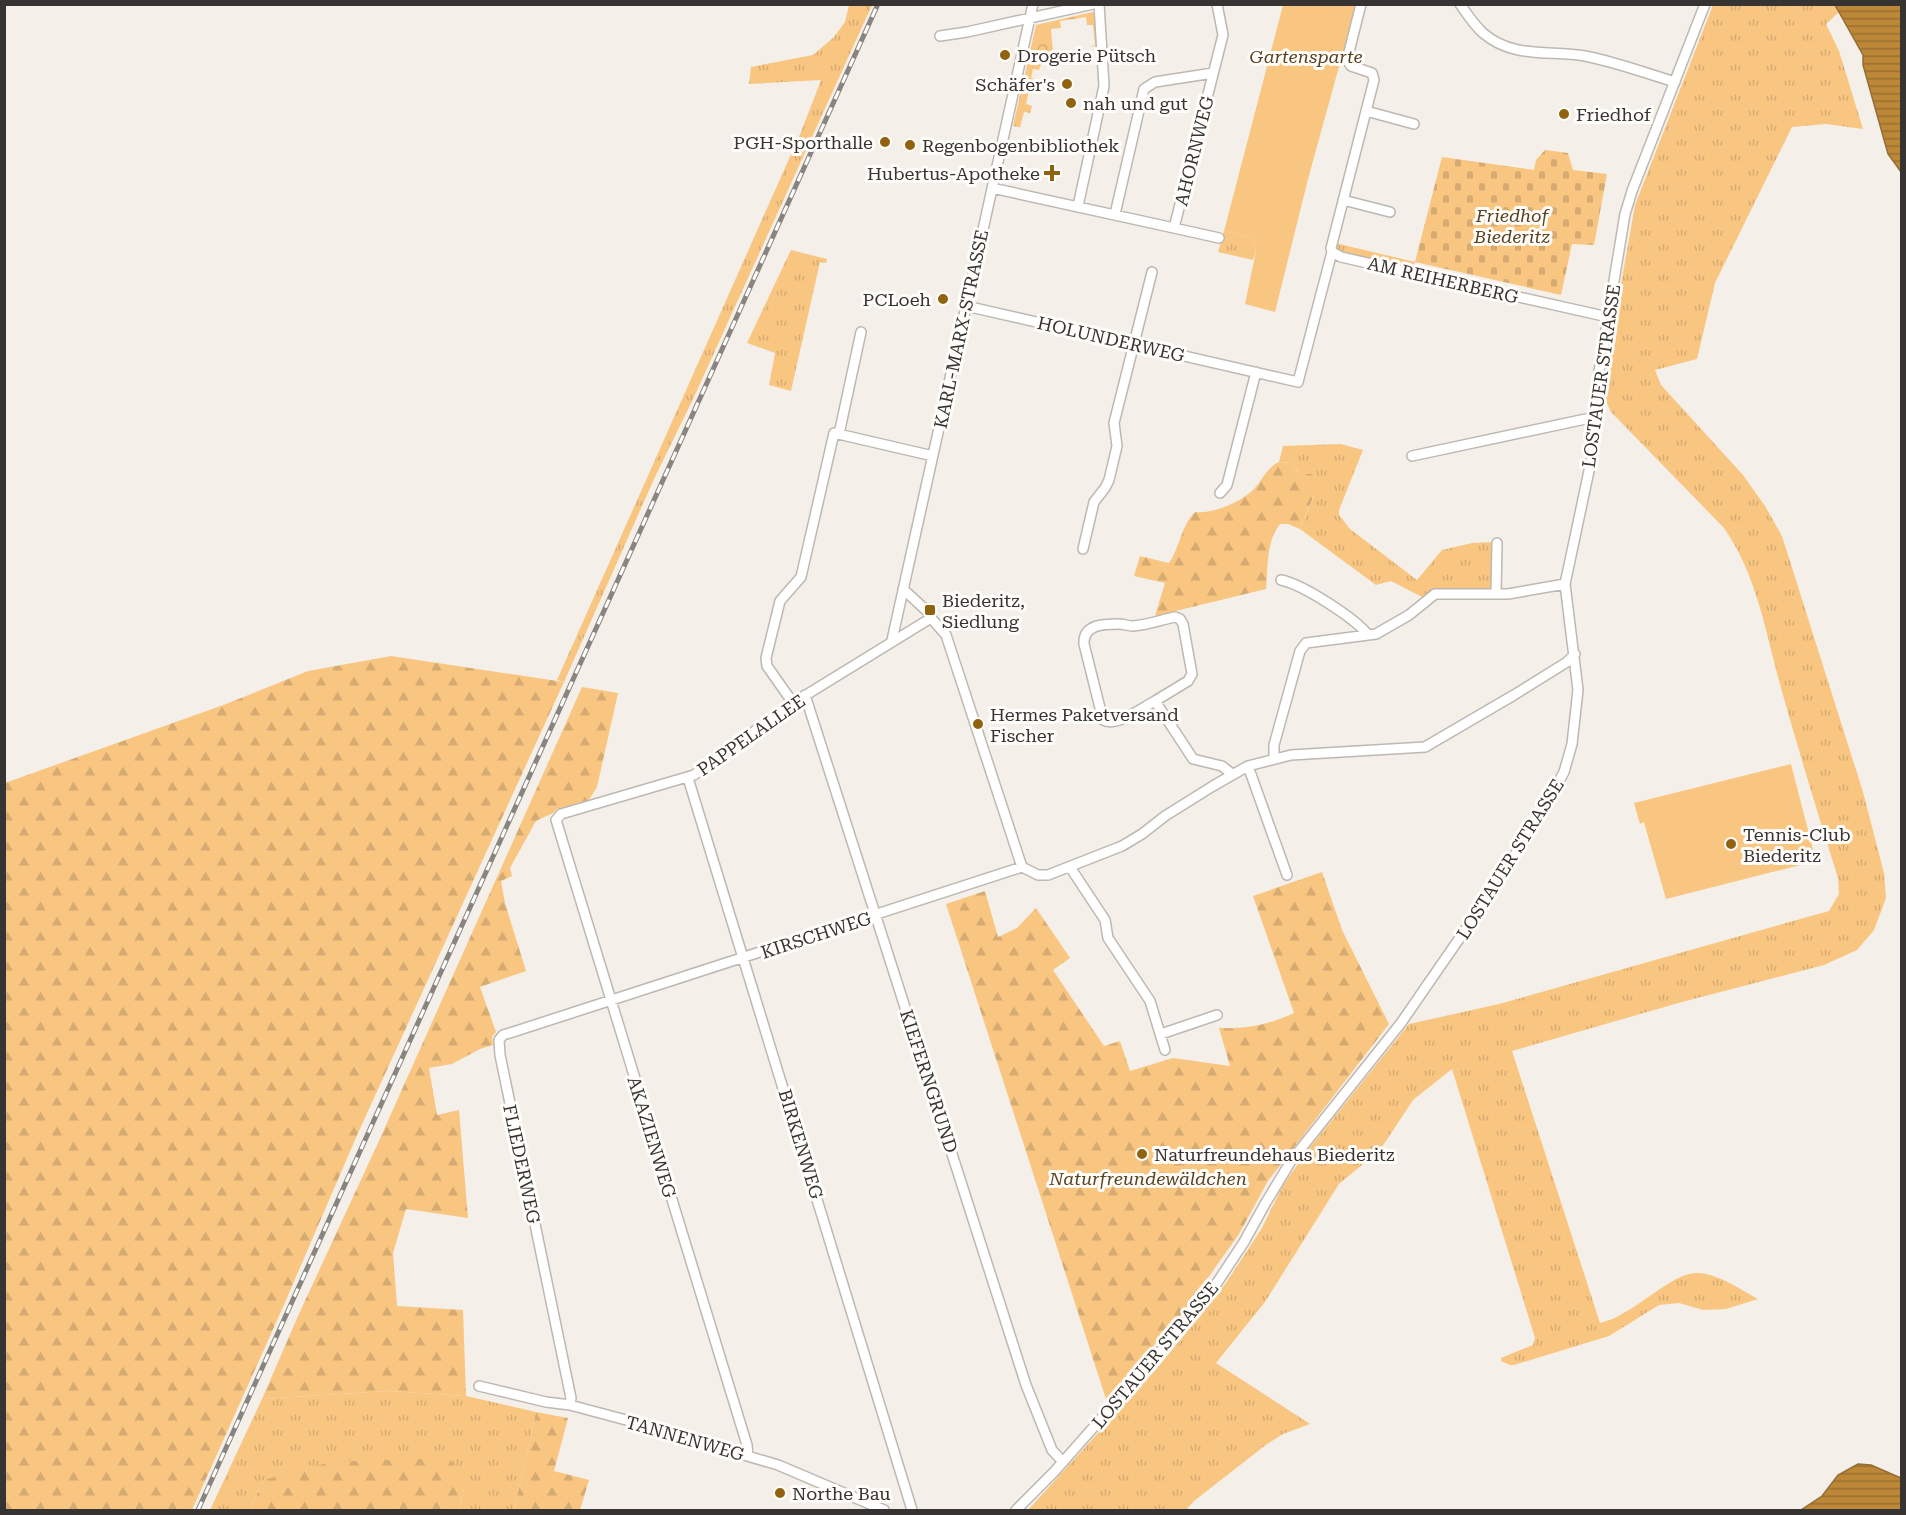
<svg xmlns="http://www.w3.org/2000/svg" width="1906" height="1515" font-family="'Roboto Serif',serif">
  <defs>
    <pattern id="grass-tufts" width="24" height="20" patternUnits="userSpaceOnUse" patternTransform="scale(1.5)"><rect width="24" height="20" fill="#f9c682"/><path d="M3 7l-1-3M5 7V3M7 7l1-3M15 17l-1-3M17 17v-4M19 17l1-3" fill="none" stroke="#d6ab71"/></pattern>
    <pattern id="forest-firs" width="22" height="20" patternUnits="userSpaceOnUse" patternTransform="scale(1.5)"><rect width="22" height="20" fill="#f9c682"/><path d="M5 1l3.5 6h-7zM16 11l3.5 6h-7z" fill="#d6ab71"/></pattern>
    <pattern id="cemetery-stones" width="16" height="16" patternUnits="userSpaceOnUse" patternTransform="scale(1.5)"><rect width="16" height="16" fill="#f9c682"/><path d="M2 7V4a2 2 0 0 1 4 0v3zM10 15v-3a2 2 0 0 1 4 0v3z" fill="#d6ab71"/></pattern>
    <pattern id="park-crowns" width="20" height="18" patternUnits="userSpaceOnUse" patternTransform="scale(1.5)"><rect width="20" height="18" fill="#f9c682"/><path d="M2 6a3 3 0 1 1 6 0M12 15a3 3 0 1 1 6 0" fill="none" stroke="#d6ab71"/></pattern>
    <pattern id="water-rules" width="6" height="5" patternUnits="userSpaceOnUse" patternTransform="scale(1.5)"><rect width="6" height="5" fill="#bc8737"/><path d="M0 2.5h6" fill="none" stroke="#9a6f2f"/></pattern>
  </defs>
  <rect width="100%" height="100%" fill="#f4efe8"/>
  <path fill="url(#grass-tufts)" d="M849 5H872L694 397 654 479 564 682 557 680 801 132 821 80 749 84 751 67 813 55 834 37 845 22Z
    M1713 5H1835L1839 12 1826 24 1839 51 1863 129 1826 124 1792 127 1715 283 1697 359 1655 370 1661 385 1743 475 1765 506 1782 536 1863 792 1884 873 1886 898 1874 930 1857 950 1824 965 1682 1002 1512 1051 1600 1323C1633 1316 1672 1271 1698 1273 1719 1274 1741 1290 1758 1299L1726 1309 1703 1310 1679 1303 1659 1305 1609 1336 1514 1365H1510L1501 1361V1358L1533 1345 1535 1338 1452 1069 1413 1100 1380 1150 1339 1184 1265 1302 1216 1363 1310 1424 1283 1434 1267 1444 1194 1501 1186 1510H1028L1159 1366 1226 1283 1262 1228 1283 1185 1311 1146 1409 1024 1499 1004 1829 911 1839 894 1838 878C1818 815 1799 752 1781 688 1766 634 1757 575 1724 528L1611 412 1602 392 1635 205Z
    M1023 82 1036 85 1030 86 1026 104 1032 106 1030 113 1024 112 1020 127 1013 126Z
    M1224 231 1253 238 1256 251 1253 260 1218 252Z
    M1335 243 1415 262 1413 269 1341 253 1336 250Z
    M791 250 827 259 826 263 820 262 791 391 769 385 775 353 747 343Z
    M1341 444 1363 450 1339 510V515L1350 529 1417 580 1442 550 1472 543 1494 542 1493 585 1491 588 1433 591 1424 598 1391 581 1376 585 1300 529 1314 496 1292 463 1279 462 1283 446Z
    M388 1391 466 1396 536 1412 514 1510H459L464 1489 263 1480 250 1510H210L262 1399Z"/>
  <path fill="url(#forest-firs)" d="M1279 462 1292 463 1299 474H1312L1317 488 1300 529 1288 524H1280C1266 541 1268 568 1266 589L1155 616 1165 583 1134 576 1140 556 1169 563C1180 547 1181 526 1195 512 1213 514 1239 503 1253 490 1262 481 1266 468 1279 462Z
    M391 656 564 682 358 1133 283 1307 192 1510H5V783L226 704 308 671Z
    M582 687 618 693 597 787 589 800 557 809 553 813 536 821 510 868 512 876 501 881 505 903 526 971 480 987 496 1032 492 1037 493 1045 480 1049 452 1064 429 1068 437 1115 459 1110 468 1218 406 1209 393 1253 397 1306 463 1310 466 1396 388 1391 262 1399 298 1316 378 1143Z
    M1322 872 1342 930 1389 1024 1268 1181 1239 1234 1205 1282 1180 1316 1106 1399 946 904 985 891 998 937 1017 928 1036 908 1070 958 1053 970 1104 1046 1120 1041 1130 1071 1173 1058 1230 1066 1219 1028C1249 1029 1267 1025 1294 1013L1253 896Z
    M536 1412 568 1418 554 1471 589 1480 580 1510H514Z
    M450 1458 464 1489 459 1510H250L263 1480 331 1462Z"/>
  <path fill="url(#cemetery-stones)" d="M1545 150 1568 153 1573 170 1607 174 1594 245 1572 244 1561 295 1415 262 1442 157 1534 170 1536 160Z"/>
  <path fill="url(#park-crowns)" d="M1093 12 1096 17V46L1089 47 1095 45 1093 25H1087L1086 17 1060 21 1061 28 1051 29 1053 52H1059V53L1043 57 1039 70 1033 69 1031 78 1038 80 1037 82 1024 79 1036 25Z"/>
  <path fill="#f9c682" d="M1283 5H1356L1308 179 1275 312 1245 304 1256 251 1253 238 1224 231Z
    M1791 764 1816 861 1666 899 1645 826 1644 822 1640 824 1634 803Z"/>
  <path fill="url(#water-rules)" stroke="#946e36" stroke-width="1.5" d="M1835 5H1901V172L1888 154 1863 65V55Z
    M1858 1464 1871 1465 1901 1478V1510H1801L1822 1496 1838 1475Z"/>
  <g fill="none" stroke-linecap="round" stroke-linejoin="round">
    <g stroke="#bdb8b1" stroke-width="12">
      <path id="street" d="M1217 4 1223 35 1174 228 1219 238
        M1361 4 1347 60 1351 66 1372 73 1374 80 1331 248 1332 252 1341 257 1608 317
        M1460 4C1467 14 1474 25 1483 33 1513 59 1550 50 1585 56 1616 62 1645 73 1675 82
        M940 36 967 32 1093 4
        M1366 111 1414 124
        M992 188 1174 228
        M1343 200 1390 212
        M1078 206 1104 86 1099 4
        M1115 214 1144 89 1155 82 1213 73
        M966 306 1298 382 1332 252
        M839 434 861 332
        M1412 456 1595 417
        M1220 493 1227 485 1256 372
        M1083 549 1094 502 1105 488 1109 480 1117 446 1114 423 1152 272
        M1281 580C1302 584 1355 618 1368 635
        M903 589 929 613 931 618 946 635 1022 867
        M1496 593 1497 543
        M892 640 1033 4
        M805 695 1026 1385 1052 1450 1063 1462
        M1155 701 1188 681 1192 674 1183 624 1180 619 1175 617C1161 620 1147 625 1133 626 1128 626 1124 624 1119 624 1104 624 1083 624 1084 644L1103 720C1116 728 1143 707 1155 701L1193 759 1222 766 1232 774
        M793 703 767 666 766 658 780 601 801 577 834 433 933 456
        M1274 758V745L1300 651 1306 643 1376 634 1409 615 1435 594H1508L1565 584
        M1248 766 1287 875
        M688 778 912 1510
        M1022 867 1038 875H1048L1122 846 1142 834 1165 816 1213 786 1248 766 1291 755 1425 747 1514 695 1567 662 1575 654
        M1070 867 1105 920 1108 938 1150 1001 1165 1050
        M1161 1034 1217 1015
        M479 1386 546 1402 570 1405 697 1439 720 1448 778 1465 884 1510
        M570 1405 571 1398 500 1055 499 1040 503 1035 513 1032 1022 867
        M748 1456 747 1445 556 820 561 814 694 775 793 703 931 618
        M1016 1510 1054 1472 1205 1301 1244 1242 1265 1204 1291 1161 1401 1023 1479 910 1539 818 1564 772 1572 744 1578 690 1565 584 1593 452 1596 390 1625 214 1632 191 1705 4"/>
    </g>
    <use href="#street" stroke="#fff" stroke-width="9"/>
    <g stroke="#888581" stroke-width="5">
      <path id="rail" d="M198 1510 878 4"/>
    </g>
    <use href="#rail" stroke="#fffdfa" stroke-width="3" stroke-dasharray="9" stroke-linecap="butt"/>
  </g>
  <g fill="#91620f" stroke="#fffdfa" stroke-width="2">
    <circle cx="1005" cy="55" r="6"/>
    <circle cx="1067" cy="84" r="6"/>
    <circle cx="1071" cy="103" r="6"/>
    <circle cx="1564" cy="114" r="6"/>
    <circle cx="885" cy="142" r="6"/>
    <circle cx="910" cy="145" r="6"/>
    <path d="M1049 164h6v6h6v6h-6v6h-6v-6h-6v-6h6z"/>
    <circle cx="943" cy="299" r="6"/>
    <rect x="924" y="604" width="12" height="12" rx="3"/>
    <circle cx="978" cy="724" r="6"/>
    <circle cx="1731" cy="844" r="6"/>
    <circle cx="1142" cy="1154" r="6"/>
    <circle cx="780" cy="1493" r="6"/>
  </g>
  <g text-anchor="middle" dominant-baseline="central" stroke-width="6" stroke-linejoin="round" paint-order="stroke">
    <g font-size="18" fill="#363432" stroke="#fffdfa" text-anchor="start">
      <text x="1017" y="55">Drogerie Pütsch</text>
      <text x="1055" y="84" text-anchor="end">Schäfer's</text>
      <text x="1083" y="103">nah und gut</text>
      <text x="1576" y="114">Friedhof</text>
      <text x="873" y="142" text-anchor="end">PGH-Sporthalle</text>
      <text x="922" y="145">Regenbogenbibliothek</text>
      <text x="1040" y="173" text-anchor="end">Hubertus-Apotheke</text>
      <text x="931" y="299" text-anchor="end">PCLoeh</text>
      <text x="942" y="600">Biederitz,<tspan x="942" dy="21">Siedlung</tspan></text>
      <text x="990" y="714">Hermes Paketversand<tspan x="990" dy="21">Fischer</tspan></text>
      <text x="1743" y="834">Tennis-Club<tspan x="1743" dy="21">Biederitz</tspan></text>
      <text x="1154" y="1154">Naturfreundehaus Biederitz</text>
      <text x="792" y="1493">Northe Bau</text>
    </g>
    <g font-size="18" font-style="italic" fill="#584120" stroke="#fffdfa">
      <text x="1306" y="56">Gartensparte</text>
      <text x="1512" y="215">Friedhof<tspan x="1512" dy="21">Biederitz</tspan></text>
      <text x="1148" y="1178">Naturfreundewäldchen</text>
    </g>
    <g font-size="18" fill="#363432" stroke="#fffdfa">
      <text transform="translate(1194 151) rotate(-76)">AHORNWEG</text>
      <text transform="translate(1443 280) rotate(13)">AM REIHERBERG</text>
      <text transform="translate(961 329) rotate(-78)">KARL-MARX-STRASSE</text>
      <text transform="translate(1111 339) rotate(13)">HOLUNDERWEG</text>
      <text transform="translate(1601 376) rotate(-82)">LOSTAUER STRASSE</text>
      <text transform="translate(751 735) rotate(-35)">PAPPELALLEE</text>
      <text transform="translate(1510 859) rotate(-58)">LOSTAUER STRASSE</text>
      <text transform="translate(816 935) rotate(-18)">KIRSCHWEG</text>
      <text transform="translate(929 1081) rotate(72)">KIEFERNGRUND</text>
      <text transform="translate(652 1137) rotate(73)">AKAZIENWEG</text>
      <text transform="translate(801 1144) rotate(73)">BIRKENWEG</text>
      <text transform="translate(522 1164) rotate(78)">FLIEDERWEG</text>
      <text transform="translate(1155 1355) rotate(-50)">LOSTAUER STRASSE</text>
      <text transform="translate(685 1438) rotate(16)">TANNENWEG</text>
    </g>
  </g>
  <rect width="1906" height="1515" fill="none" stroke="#363432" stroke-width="12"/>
</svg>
